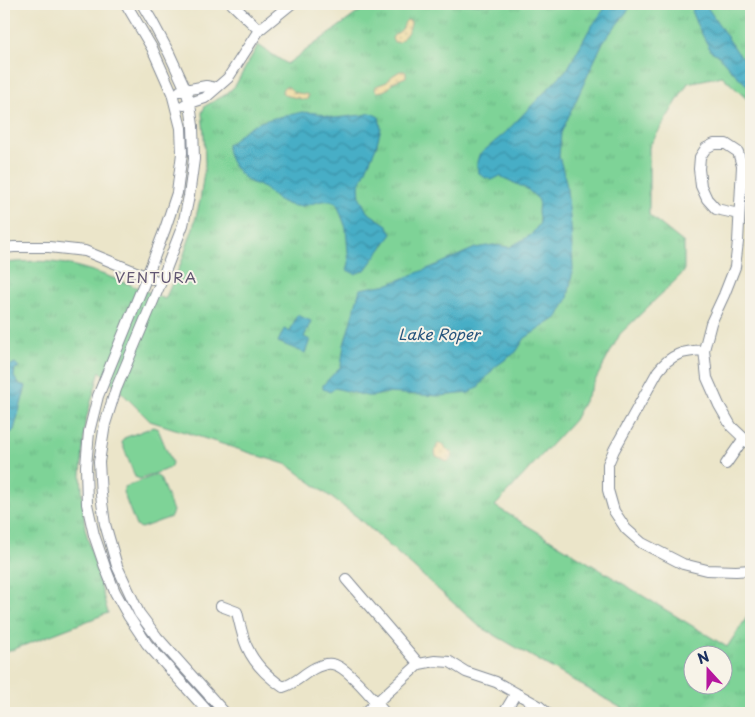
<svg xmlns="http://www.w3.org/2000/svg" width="755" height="717" font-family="'Playpen Sans',sans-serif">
  <defs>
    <pattern id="grass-tufts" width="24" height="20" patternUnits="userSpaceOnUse" patternTransform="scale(1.25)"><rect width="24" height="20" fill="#7ed397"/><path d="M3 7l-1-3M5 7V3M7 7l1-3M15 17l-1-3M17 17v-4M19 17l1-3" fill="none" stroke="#6cb585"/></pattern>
    <pattern id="sand-dots" width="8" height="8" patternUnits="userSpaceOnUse" patternTransform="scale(1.25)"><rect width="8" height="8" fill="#eeda9e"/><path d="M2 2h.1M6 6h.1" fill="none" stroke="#ccbb8a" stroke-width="1.8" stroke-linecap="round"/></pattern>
    <pattern id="water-waves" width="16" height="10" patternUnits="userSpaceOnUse" patternTransform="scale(1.25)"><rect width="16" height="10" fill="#47aec6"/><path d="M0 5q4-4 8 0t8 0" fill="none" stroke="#3a8ea4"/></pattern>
  </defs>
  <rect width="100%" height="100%" fill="#f7f3e8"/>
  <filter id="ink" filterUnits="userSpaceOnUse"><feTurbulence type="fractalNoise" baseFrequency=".02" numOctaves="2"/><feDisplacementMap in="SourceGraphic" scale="10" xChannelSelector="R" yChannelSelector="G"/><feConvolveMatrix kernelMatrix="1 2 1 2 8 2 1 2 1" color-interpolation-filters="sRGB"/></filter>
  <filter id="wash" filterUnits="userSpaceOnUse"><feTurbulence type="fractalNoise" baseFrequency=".0096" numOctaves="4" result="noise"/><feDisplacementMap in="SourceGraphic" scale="20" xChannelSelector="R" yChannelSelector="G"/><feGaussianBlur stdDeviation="1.12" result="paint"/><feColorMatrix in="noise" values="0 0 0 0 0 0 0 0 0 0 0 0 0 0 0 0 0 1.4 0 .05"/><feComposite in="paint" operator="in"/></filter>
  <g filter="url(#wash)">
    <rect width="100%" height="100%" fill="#ebe5c9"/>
    <path fill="url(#grass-tufts)" stroke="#4c817a" fill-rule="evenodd" d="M370 4H751V103L722 76 688 83 649 147V215L684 243V272L620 334 574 420 495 506 727 647 751 611V713H630L479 626 356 516 288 465 150 421 100 371 85 423 81 475 85 528 108 613 4 653V263C25 261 45 260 66 264 100 271 133 286 165 299L180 266 193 228 200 201 205 164 204 134 202 113 205 106 225 95 235 86 258 45 287 64ZM692 654H722V684H692Z"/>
    <path fill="url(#sand-dots)" stroke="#84847e" d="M407 20 411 21C412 29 404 37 399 42H394L392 39C394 33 398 34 402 29 405 26 403 23 407 20Z
      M400 71H404L406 72V77L393 82 389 88 383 91 377 92 375 90 376 86 387 82 392 76Z
      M286 86C290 87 291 90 294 92 299 94 304 93 308 95V98L306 100 284 95 282 92 283 88Z
      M439 443C443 444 445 445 446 449L452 453 451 459 447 462 443 459 436 456C434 452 436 446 439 443Z"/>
    <path fill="#7ed397" stroke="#4c817a" d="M153 427 158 429 172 463 170 468 140 479 135 477 122 443 124 438Z
      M155 475 160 478 173 511 171 517 141 528 136 526 123 492 125 487Z"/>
    <path fill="url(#water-waves)" stroke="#316e92" d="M608 4H633L603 42 561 133 559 156 566 182 571 226 573 269 568 298 558 317 525 338 516 352 495 367 479 386 469 393 440 396 386 393 374 396H367L335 388 330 392 323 389V385L341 366 344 345 360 289 389 284 437 265 475 248 493 245 510 247 531 235 540 223 538 212 539 200 527 189 500 176 492 180 484 177 479 173 477 167V162L479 155 505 133 568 68 589 30Z
      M687 4H705L738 53 751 65V89L732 71 718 55 711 51 696 23 692 13 693 8Z
      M302 112 317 113 334 118 363 115 371 113 379 117 381 128 376 147 359 186 360 198 367 212 387 225 392 234 365 270 355 274 347 270 349 264 346 228 337 204C324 195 309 208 296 206 289 206 279 201 274 197 270 194 267 190 262 187 259 185 255 184 252 183 239 176 227 160 227 145 235 141 238 135 245 130 261 118 284 117 302 112Z
      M297 315 311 321 304 337 310 340 305 353 278 342 284 329 290 332Z
      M15 363 19 367 15 369 14 377 19 384 26 386 14 430 8 436 4 437V369Z"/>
  </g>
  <g filter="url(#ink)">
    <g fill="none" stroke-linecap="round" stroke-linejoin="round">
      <g stroke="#838a94" stroke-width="12">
        <path id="street" d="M126 4 152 48 172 93 181 128 182 153 177 193 165 229 147 276 98 396 89 432 86 466 87 504 94 535 105 567 115 592 129 617 147 644 209 713
          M142 4 152 21 169 53 186 90 190 104 193 126 194 159 189 196 183 225 161 282 116 389 105 424 99 462 101 495 105 524 117 566 139 613 157 637 225 713
          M232 4 259 30
          M180 91 206 86 216 88
          M184 105 205 98 228 78 259 30 291 4
          M739 214 716 209 707 199 701 186 699 169 700 157 706 148 714 144H726L738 152 742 166 738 242 735 267 724 295 711 323 704 350 707 378 719 405 731 426 751 445
          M4 248 14 247H49L85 251 153 279
          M704 350C683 351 671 354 658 371L614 450 608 464V490L614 511 626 529 642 543 683 564 707 570 736 571 751 570
          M726 464 744 438
          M346 579 419 664
          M221 606 237 612C240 624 242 636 247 647 254 663 268 677 283 687 296 683 302 675 313 669 319 666 325 663 332 664 346 665 376 702 385 713
          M365 713 419 664 435 661 450 662 466 672 496 682 539 706 547 713
          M504 713 516 693"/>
      </g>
      <use href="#street" stroke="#fff" stroke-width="10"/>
    </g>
  </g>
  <g text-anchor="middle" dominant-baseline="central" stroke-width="4" stroke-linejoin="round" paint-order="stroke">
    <g font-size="15" letter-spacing="1" fill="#615672" stroke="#f7f3e8">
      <text x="156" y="276">VENTURA</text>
    </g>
    <g font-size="15" font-style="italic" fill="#28557d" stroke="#f7f3e8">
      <text x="439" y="333">Lake Roper</text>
    </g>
  </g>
  <rect width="755" height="717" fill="none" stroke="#f7f3e8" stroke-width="20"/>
  <g transform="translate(708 670) rotate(339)"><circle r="24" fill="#f7f3e8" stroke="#9fa5b1"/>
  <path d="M0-4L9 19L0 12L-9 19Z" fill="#b5179e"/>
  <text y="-8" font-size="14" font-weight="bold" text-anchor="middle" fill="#1b2f5e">N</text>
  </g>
</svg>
